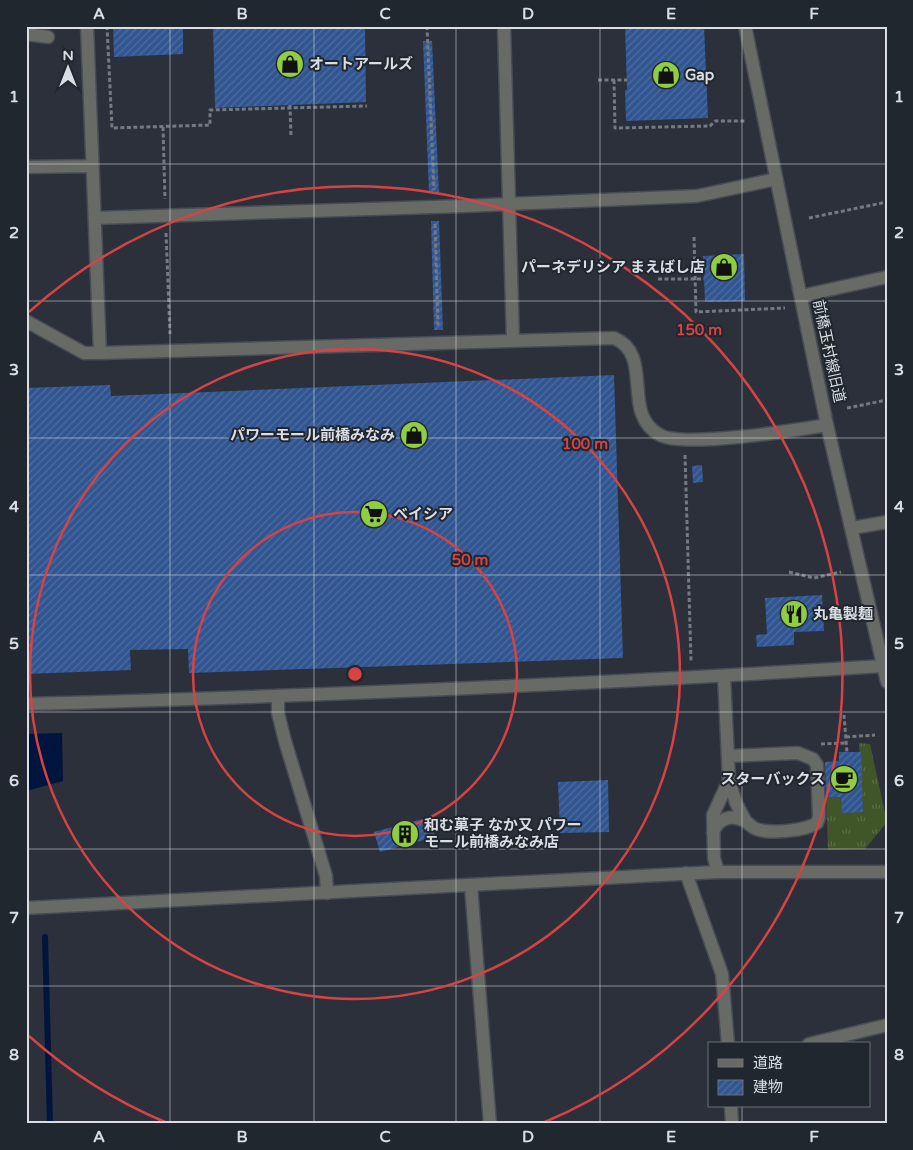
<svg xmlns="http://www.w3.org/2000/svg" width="913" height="1150" font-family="'Varela Round','Noto Sans JP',sans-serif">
  <defs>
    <pattern id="grass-tufts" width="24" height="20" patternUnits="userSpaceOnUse" patternTransform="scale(1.25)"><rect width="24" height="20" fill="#405528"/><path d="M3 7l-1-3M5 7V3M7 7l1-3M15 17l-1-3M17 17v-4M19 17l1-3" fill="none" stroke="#5b6d47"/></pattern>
    <pattern id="building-hatch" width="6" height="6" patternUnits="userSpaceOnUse" patternTransform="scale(1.25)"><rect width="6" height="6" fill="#305590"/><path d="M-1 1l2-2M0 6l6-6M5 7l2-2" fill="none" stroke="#4d6d9f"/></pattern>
  </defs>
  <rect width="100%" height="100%" fill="#2b303a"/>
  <path fill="url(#grass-tufts)" d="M859 743 870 744 887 822 865 849 828 850 826 797H841L843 812H863Z"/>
  <path fill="#00153e" d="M62 733 63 781 26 791V734Z"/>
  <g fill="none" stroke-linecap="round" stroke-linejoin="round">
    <path stroke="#00153e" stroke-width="6" d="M45 937 50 1124"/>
  </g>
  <path fill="url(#building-hatch)" d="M113 26H183V54L114 57Z
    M213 26H365L366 102 215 108Z
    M625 26H704L708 118 626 121 625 90H627Z
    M423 41H432L439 193H429Z
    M431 221H439L443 330H434Z
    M744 254 745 301 705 302 703 256Z
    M614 375 623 658 189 673 188 649 130 650 131 670 26 674V388L110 385 111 396Z
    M702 465 703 482 693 483 692 466Z
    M822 595 824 631 794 632V645L757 647 756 635 767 634 765 598Z
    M839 752H861L863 812 842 813 841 797H826L825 762 839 761Z
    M608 780 609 832 560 833 558 782Z
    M430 817 435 837 380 852 374 832Z"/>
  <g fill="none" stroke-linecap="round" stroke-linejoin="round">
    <g stroke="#474c55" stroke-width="15">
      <path id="service" d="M87 26 100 353
        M504 26 513 341
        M26 34 48 37
        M26 167 92 166
        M95 218 464 206 697 196 776 179
        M801 296 887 277
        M26 321 84 353H100L614 338C655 355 620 414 660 435 683 448 797 430 827 425
        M852 528 887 522
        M278 696V713L285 741 326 876 327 893
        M729 780 736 803 746 822
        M713 833C717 820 729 814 743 820 748 822 751 827 756 829 770 834 805 831 817 823L819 817 817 765 813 759 798 753 728 756
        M718 872 714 858 713 815 729 780 724 676
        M686 873 722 974 728 1044
        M809 1044 887 1025
        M731 1106 732 1124"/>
    </g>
    <g stroke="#474c55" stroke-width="15">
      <path id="minor" d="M26 704C312 696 598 684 883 666
        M471 886 490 1124"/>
    </g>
    <g stroke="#474c55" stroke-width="15">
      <path id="tertiary" d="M745 26 827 425 887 682
        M26 908 718 872H887"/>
    </g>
    <path stroke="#757982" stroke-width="3" stroke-dasharray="4 2.5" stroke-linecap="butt" d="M107 26 112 128 210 125V110L367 106
      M427 26 434 190
      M598 80H627
      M614 80 615 128 710 126 715 121H746
      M290 105 291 136
      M163 127 165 199
      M809 218 887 202
      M435 224 438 328
      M166 233 170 334
      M694 237 696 312 785 308
      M658 279H704
      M847 408 887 400
      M685 455 691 661
      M789 572 814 578 841 572
      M844 715 847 753
      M846 737 875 735
      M821 744 846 743"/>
    <use href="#service" stroke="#686a65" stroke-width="12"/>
    <use href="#minor" stroke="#686a65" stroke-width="12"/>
    <use href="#tertiary" stroke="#686a65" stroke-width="12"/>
  </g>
  <path fill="none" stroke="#dadee4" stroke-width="1" stroke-opacity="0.55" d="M170 26V1124M314 26V1124M456 26V1124M600 26V1124M742 26V1044M26 164H887M26 301H887M26 438H887M26 575H887M26 712H887M26 849H887M26 986H887M742 1106V1124"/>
  <g fill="none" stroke="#d74344" stroke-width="2.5">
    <circle cx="355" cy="674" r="162"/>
    <circle cx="355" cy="674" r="325"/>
    <path d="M165 1122A487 487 0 0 1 29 1036M29 312A487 487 0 1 1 545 1122"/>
  </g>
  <defs>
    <g id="shop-disc" transform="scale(1.4375)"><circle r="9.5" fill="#91cd40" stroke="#21272f"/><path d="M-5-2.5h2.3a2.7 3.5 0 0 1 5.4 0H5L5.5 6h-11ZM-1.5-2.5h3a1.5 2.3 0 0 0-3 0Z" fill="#111"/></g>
    <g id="supermarket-disc" transform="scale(1.4375)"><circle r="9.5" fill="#91cd40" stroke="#21272f"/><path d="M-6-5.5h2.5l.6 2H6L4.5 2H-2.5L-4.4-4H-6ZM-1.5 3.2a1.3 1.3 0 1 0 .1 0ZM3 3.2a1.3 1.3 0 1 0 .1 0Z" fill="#111"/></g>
    <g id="restaurant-disc" transform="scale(1.4375)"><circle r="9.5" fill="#91cd40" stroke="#21272f"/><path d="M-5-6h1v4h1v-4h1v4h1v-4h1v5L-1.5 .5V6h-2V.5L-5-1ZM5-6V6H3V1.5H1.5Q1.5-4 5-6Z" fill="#111"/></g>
    <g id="cafe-disc" transform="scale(1.4375)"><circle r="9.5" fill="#91cd40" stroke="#21272f"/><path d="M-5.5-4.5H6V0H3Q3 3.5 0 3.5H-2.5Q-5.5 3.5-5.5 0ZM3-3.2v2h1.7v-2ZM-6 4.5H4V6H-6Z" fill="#111"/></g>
    <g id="building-disc" transform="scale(1.4375)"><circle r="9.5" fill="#91cd40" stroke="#21272f"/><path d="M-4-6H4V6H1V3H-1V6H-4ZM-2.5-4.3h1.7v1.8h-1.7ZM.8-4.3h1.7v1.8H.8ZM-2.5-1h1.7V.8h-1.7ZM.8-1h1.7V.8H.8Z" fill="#111"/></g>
  </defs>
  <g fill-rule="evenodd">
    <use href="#shop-disc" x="290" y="64"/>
    <use href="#shop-disc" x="666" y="75"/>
    <use href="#shop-disc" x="724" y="267"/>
    <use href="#shop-disc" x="414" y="435"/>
    <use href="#supermarket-disc" x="374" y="514"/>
    <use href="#restaurant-disc" x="794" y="614"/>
    <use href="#cafe-disc" x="844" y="779"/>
    <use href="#building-disc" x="405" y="834"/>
  </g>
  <g text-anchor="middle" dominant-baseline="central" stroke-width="4" stroke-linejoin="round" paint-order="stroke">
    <g font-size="15" font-weight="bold" fill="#dadee4" stroke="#21272f" text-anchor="start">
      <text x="309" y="64">オートアールズ</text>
      <text x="685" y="75">Gap</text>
      <text x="705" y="267" text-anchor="end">パーネデリシア まえばし店</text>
      <text x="395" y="435" text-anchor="end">パワーモール前橋みなみ</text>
      <text x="393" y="514">ベイシア</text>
      <text x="813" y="614">丸亀製麺</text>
      <text x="825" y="779" text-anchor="end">スターバックス</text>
      <text x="424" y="825">和む菓子 なか又 パワー<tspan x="424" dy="17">モール前橋みなみ店</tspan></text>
    </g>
    <g font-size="15" fill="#dadee4" stroke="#21272f">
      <text transform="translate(829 351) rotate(78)">前橋玉村線旧道</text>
    </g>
  </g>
  <circle cx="355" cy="674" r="8" fill="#d74344" stroke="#21272f" stroke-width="2.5"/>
  <g font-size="15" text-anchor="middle" font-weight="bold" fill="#d74344" stroke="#21272f" stroke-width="4" stroke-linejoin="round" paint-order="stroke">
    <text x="699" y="335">150 m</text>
    <text x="585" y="449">100 m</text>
    <text x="470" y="565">50 m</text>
  </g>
  <rect width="913" height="1150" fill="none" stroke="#21272f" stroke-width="55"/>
  <rect x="708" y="1042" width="162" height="65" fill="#21272f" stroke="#6b7077"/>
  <rect x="718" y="1059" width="25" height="8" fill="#686a65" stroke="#6b7077"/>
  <text x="753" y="1068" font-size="15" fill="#dadee4">道路</text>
  <rect x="718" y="1080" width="25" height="15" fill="url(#building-hatch)" stroke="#6b7077"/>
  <text x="753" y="1092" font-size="15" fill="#dadee4">建物</text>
  <g transform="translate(68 68)" stroke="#21272f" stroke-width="4" paint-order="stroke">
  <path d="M0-4L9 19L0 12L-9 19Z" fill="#dadee4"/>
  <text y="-8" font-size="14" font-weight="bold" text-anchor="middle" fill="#dadee4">N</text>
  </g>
  <rect x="28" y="28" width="858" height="1094" fill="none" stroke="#dadee4" stroke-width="2"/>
  <g font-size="16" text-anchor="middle" font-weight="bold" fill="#dadee4">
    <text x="99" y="19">A</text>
    <text x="242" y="19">B</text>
    <text x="385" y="19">C</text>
    <text x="528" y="19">D</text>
    <text x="671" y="19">E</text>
    <text x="814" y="19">F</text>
    <text x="14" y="102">1</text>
    <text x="899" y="102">1</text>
    <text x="14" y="238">2</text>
    <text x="899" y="238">2</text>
    <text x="14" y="375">3</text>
    <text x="899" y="375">3</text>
    <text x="14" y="512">4</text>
    <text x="899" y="512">4</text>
    <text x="14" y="649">5</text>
    <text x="899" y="649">5</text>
    <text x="14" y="786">6</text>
    <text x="899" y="786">6</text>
    <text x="14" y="923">7</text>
    <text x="899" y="923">7</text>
    <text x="14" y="1060">8</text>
    <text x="899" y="1060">8</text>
    <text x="99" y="1142">A</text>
    <text x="242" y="1142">B</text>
    <text x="385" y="1142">C</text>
    <text x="528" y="1142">D</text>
    <text x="671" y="1142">E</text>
    <text x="814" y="1142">F</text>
  </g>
</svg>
